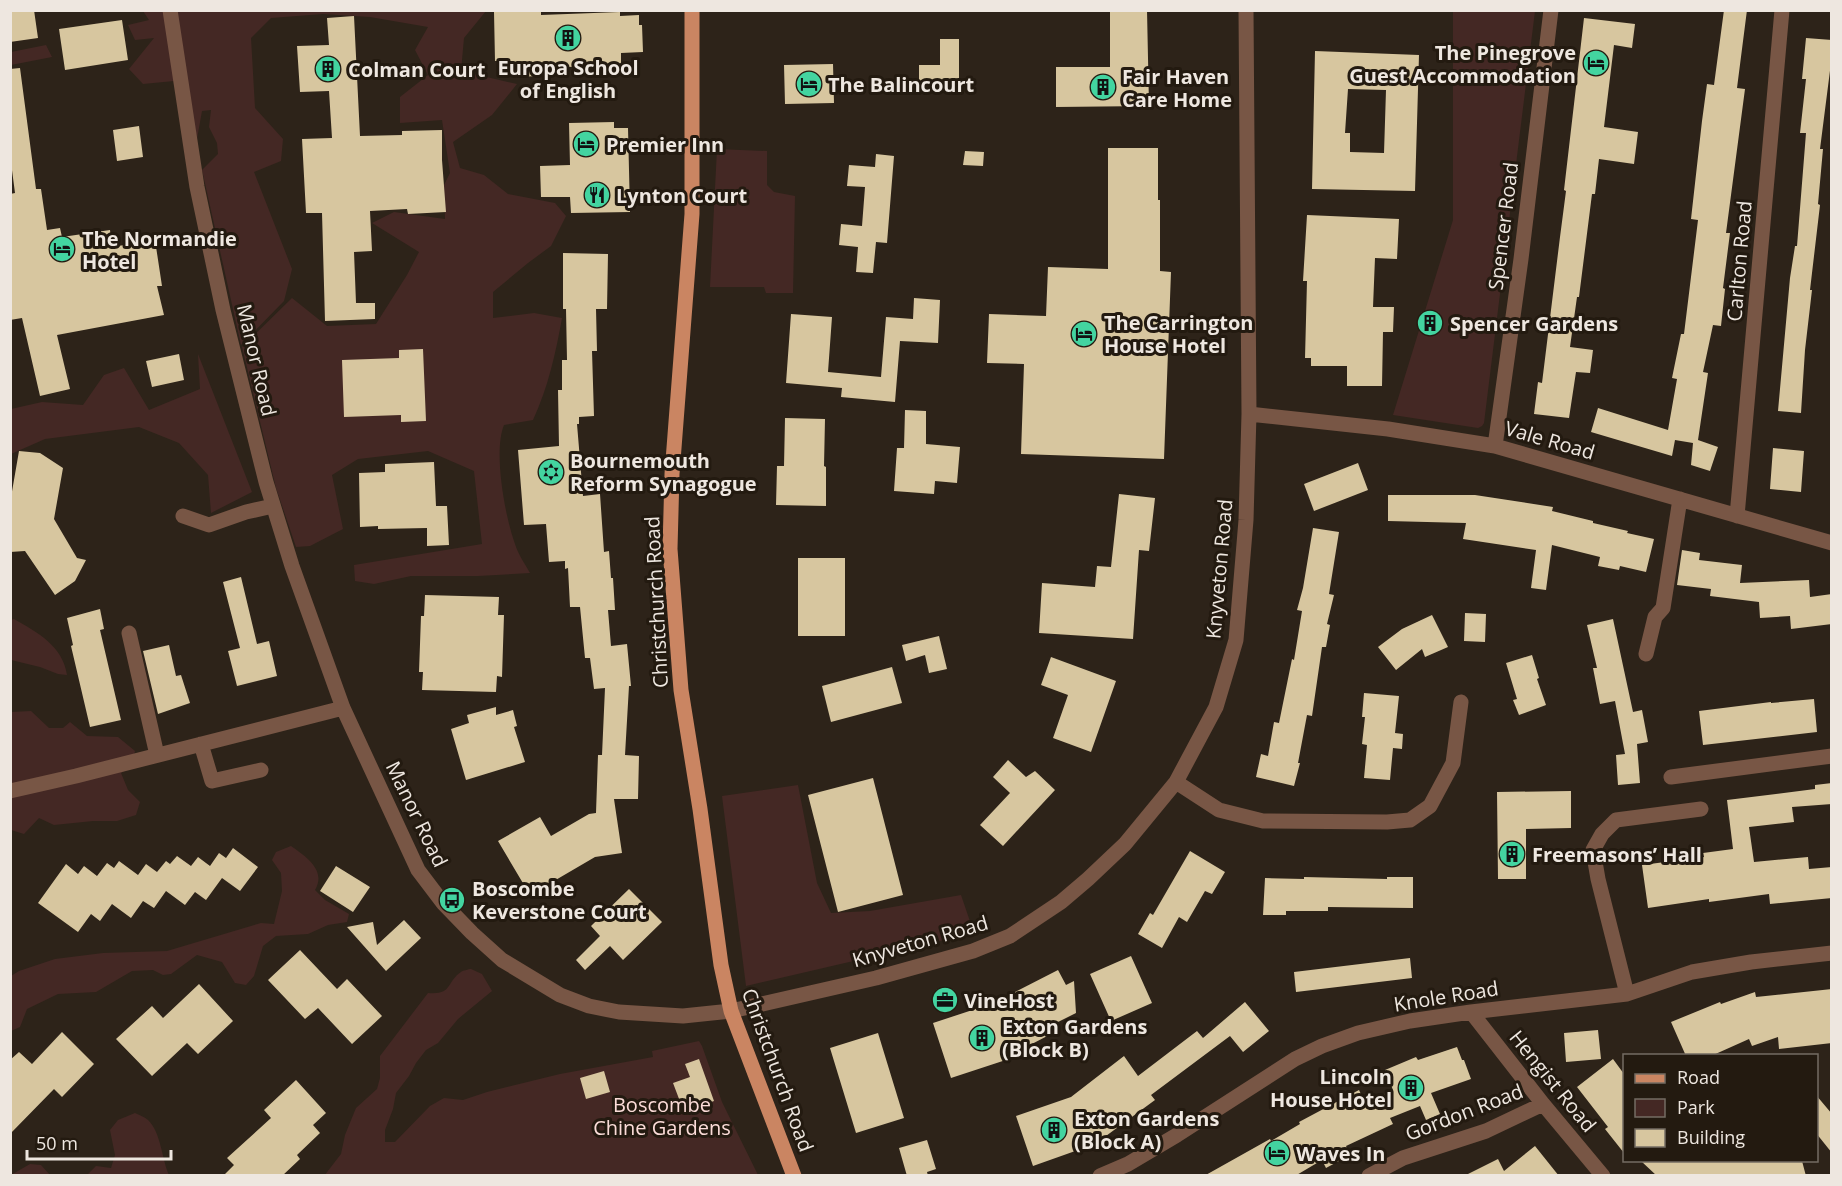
<svg xmlns="http://www.w3.org/2000/svg" width="1842" height="1186" font-family="'Open Sans',sans-serif">
  <rect width="100%" height="100%" fill="#2d2319"/>
  <path fill="#442824" d="M143 11H165L174 81 143 84 129 69 154 38 135 40 128 25 149 20Z
    M175 11H486L464 38 461 71 517 84 492 115 453 142 460 168 484 175 508 194 555 203 566 216 551 246 528 263 493 292V318L534 313 562 318C556 352 548 388 533 420L504 425C493 452 505 516 515 544 518 554 525 564 530 573L478 576H411L374 584 355 581 354 565 482 544 474 471 428 451 358 459 332 475 343 529 310 546 296 547 276 488 242 347 292 298 327 326 376 324 407 275 419 252 372 223 394 212 445 219 444 185 450 173 442 120 400 123V97L428 75 415 50 428 27 370 17 323 14 271 18 251 38 255 108 283 139 281 161 254 172 292 269 284 301 241 345 202 170 218 154 217 143 209 127 211 110 202 111 197 139Z
    M1453 11H1535L1484 423 1482 426 1478 428 1393 415 1453 220Z
    M46 45 52 57 11 65V52Z
    M717 149 767 151V185L774 192 795 196 793 293H766L764 287H710Z
    M198 354 252 492 211 513 208 475 179 443 139 427 45 439 11 454V409L42 402 83 405 104 375 124 368 149 410 200 389Z
    M14 619C37 632 63 646 67 675L58 674 40 667 11 660V620Z
    M31 711 49 728H63L70 722 87 736 118 737 135 751 131 767 121 773 128 790 140 802 136 815 117 821H93L54 825 39 818 24 834 11 830V712Z
    M798 785 817 883 831 913 870 911 961 895 974 933 746 986 722 796Z
    M291 846C305 856 327 870 315 890L325 900 349 914 347 922 328 925 308 934 276 936 263 946 254 976 246 985 235 983 222 962 197 955 171 974 163 975 153 970 132 971 96 992 58 994 27 1009 20 1027 11 1031V976L19 971 55 959 103 953 167 951 261 923 274 924 282 891 281 873 272 860 276 852Z
    M471 969 482 974 492 991 458 1019 438 1043 426 1050 416 1063 409 1076 396 1093 393 1109 385 1130V1142H395L430 1106 444 1098 463 1100 487 1092 560 1074 653 1057 652 1051 699 1041 702 1046 722 1102 758 1175 324 1176 341 1154 345 1135 356 1108 377 1089 380 1078V1056L428 993C453 995 446 982 461 972 462 971 469 969 471 969Z
    M135 1113C139 1115 145 1117 148 1120 161 1132 162 1160 169 1175H87L96 1166 111 1168 115 1155 110 1130 118 1120Z
    M30 1164 41 1165 50 1175H11Z"/>
  <path fill="#d7c69f" fill-rule="evenodd" d="M10 10H34L38 38 10 42Z
    M541 10V15L620 12V16L639 15V25H642L643 52 621 53V65L540 68 541 76 511 77 510 61H495L494 12Z
    M1110 10H1147L1149 106 1056 107V67H1110Z
    M1724 10H1747L1737 88 1745 89 1726 233H1730L1723 288 1725 289 1721 326 1713 325 1703 372 1708 373 1698 440 1718 447 1710 471 1691 465 1693 443 1675 440 1672 456 1591 432 1598 408 1668 430 1677 379 1672 378 1681 334H1684L1698 220 1691 219 1702 121 1707 84 1714 85Z
    M354 16 360 136 402 135V131L442 130V160L446 212 408 214 407 209 370 211 372 251 354 252 356 303H375V319L325 321 322 213H306L302 139 332 138 329 91 300 92 297 46 329 45 327 18Z
    M1584 18 1635 24 1632 48 1614 45 1604 127 1638 132 1634 164 1599 159 1595 194H1592L1579 297H1577L1570 347 1593 350 1590 373 1576 372 1569 418 1534 414 1538 382 1542 383 1560 237 1566 191 1564 190Z
    M122 20 128 60 65 70 59 29Z
    M1806 38 1832 40V55L1820 149H1823L1818 204 1820 205 1810 290H1812L1805 350 1801 413 1778 411 1790 278 1795 246H1797L1806 133H1800L1806 79H1802Z
    M940 39H959V85H919V65H940Z
    M1315 51 1419 55 1415 191 1312 189ZM1348 89 1386 90 1384 153 1350 152V133H1345Z
    M833 64 834 103 785 104 784 65Z
    M20 68 36 189H41L47 230 60 228 62 237 110 230 112 247 155 240 162 286H157L164 315 57 335 70 389 40 396 22 318 10 320V194L15 193 10 155V69Z
    M614 122V128H628L630 212 571 213 570 197H541L540 166 570 165 569 123Z
    M139 126 143 157 117 161 113 130Z
    M1108 148H1158V200H1160V271L1171 272 1164 459 1021 454 1024 364 987 363 989 314 1046 316 1048 267 1108 269Z
    M965 151 984 152 983 166 963 165Z
    M876 154 894 156 887 243 876 242 873 273 856 272 858 247 839 245 841 224 862 226 865 187 847 186 849 165 875 167Z
    M1307 215 1399 219 1397 259 1375 258 1373 307H1394L1393 332H1383L1382 386H1347V366H1311V358H1305L1307 281H1303Z
    M563 253 608 254 607 309H596L597 351H592L594 416 579 417V424H577L583 496 600 494 604 552 609 551 611 578H613L615 610H608L611 646 627 644 631 686H629L625 755 639 756 638 799H614L622 853 595 857 530 895 498 841 540 817 551 836 589 814 596 813 598 755H602L605 688 594 689 590 658H585L580 607H570L568 568 565 569V561L549 562 546 524 524 525 518 450 559 446 558 390H562V360H567L566 309H563Z
    M914 298 940 300 938 343 900 341 895 402 841 397 842 388 786 383 791 314 832 317 828 372 881 377 886 317 913 319Z
    M423 349 426 421 401 422V415L344 417 342 360 399 358V350Z
    M179 354 184 380 152 387 146 361Z
    M905 410 926 411V444L960 447 957 483 935 481 934 494 894 491 897 448H904Z
    M785 418 825 419 824 466 826 467V506L776 505 777 466H784Z
    M1773 448 1804 451 1801 492 1770 489Z
    M19 451 40 453 63 468 54 519 77 558 86 560 75 581 55 595 25 551 10 552V503Z
    M434 462 436 506H447L449 545 427 546V528L378 529V526L360 527 359 473 385 472V464Z
    M1358 463 1368 490 1314 511 1304 484Z
    M1119 494 1155 498 1149 551 1139 550 1133 639 1039 633 1042 583 1095 587 1097 566 1111 567Z
    M1388 495H1475L1553 507 1552 511 1593 521V523L1628 531 1627 533 1654 539 1646 572 1620 566 1619 570 1598 566 1600 557 1552 545 1546 590 1531 588 1536 550 1463 539 1466 523 1388 521Z
    M1313 528 1339 532 1329 594 1334 595 1327 624 1330 625 1326 647H1322L1312 716 1307 715 1298 763H1300L1294 786 1256 777 1261 754 1268 756 1274 722 1279 723 1292 659 1294 660 1302 611 1297 610 1303 588Z
    M1682 550 1700 553 1699 560 1742 565 1740 583 1809 580 1810 597 1832 594V624L1791 629 1790 616 1760 618 1759 602 1710 596 1711 589 1677 585Z
    M798 558H845V636H798Z
    M241 577 257 644 269 641 277 676 237 686 228 651 240 648 223 582Z
    M425 595 499 597 498 615H504L502 677 497 676 496 692 422 690 423 672H419L421 616H424Z
    M100 609 104 629 100 630 121 720 90 727 71 646 73 645 67 618Z
    M1465 613 1486 614 1485 642 1464 641Z
    M1432 615 1448 647 1425 657 1422 649 1396 670 1378 647 1402 629Z
    M1613 619 1633 712 1642 710 1648 742 1637 744 1640 783 1618 785 1616 755 1625 754 1615 701 1600 704 1593 668H1597L1587 625Z
    M939 636 947 669 929 673 925 655 906 661 902 645Z
    M169 645 176 676 181 675 190 703 158 714 143 651Z
    M1532 655 1539 678 1537 679 1546 705 1519 715 1513 700 1517 699 1506 663Z
    M1051 657 1116 681 1091 752 1053 738 1068 695 1041 685Z
    M892 667 902 703 831 722 822 686Z
    M1364 693 1399 696 1395 733 1403 734 1402 749 1393 748 1390 780 1364 778 1367 745 1362 744 1365 717H1362Z
    M1814 699 1817 732 1703 745 1699 711 1771 702V703Z
    M496 707V715L513 710 517 726 514 727 525 762 466 780 451 729 469 723 467 715Z
    M1008 760 1026 777 1035 771 1055 790 1003 846 980 825 1010 793 993 777Z
    M873 778 903 895 838 912 808 795Z
    M1832 783V804L1792 807 1794 822 1749 827 1754 862 1808 857 1809 869 1832 867V898L1770 904 1769 894 1709 902V899L1648 908 1642 865 1704 857 1703 853 1733 849 1727 800 1815 789V785Z
    M1571 791V828L1526 829V879H1498L1497 792Z
    M233 848 258 867 240 891 222 878 206 900 195 892 185 905 166 891 154 908 143 901 131 918 112 904 100 921 91 914 78 932 38 903 66 864 78 874 84 866 97 876 107 863 114 868 119 861 138 875 146 864 157 872 166 861 170 864 177 856 191 866 198 857 210 866 219 853 226 858Z
    M1190 851 1225 872 1212 894 1205 891 1187 922 1179 917 1162 948 1138 934 1150 913 1153 915Z
    M336 866 370 887 353 912 320 891Z
    M1304 877 1387 879V877H1413V908L1328 907V911H1286V915H1263L1265 878 1304 879Z
    M629 889 662 922 623 960 610 946 585 970 576 960 600 936 591 926Z
    M404 920 421 938 386 971 347 927 373 922 377 945Z
    M300 950 337 989 347 979 382 1016 352 1044 318 1008 305 1019 268 980Z
    M1131 956 1152 1003 1111 1021 1090 974Z
    M1410 958 1412 978 1296 992 1294 972Z
    M1058 970 1066 985 1074 981 1076 1013 1050 1026 1053 1033 1028 1046 1030 1052 951 1078 933 1023 1015 996 1013 993Z
    M199 984 233 1021 198 1054 187 1043 152 1076 116 1039 152 1006 163 1018Z
    M1832 989V1043L1779 1049 1778 1037 1752 1046 1749 1039 1711 1056H1686L1671 1022 1720 1002 1721 1004 1755 992 1756 997Z
    M1245 1002 1269 1031 1243 1052 1230 1036 1151 1095 1155 1100 1095 1144 1033 1166 1016 1116 1071 1097 1124 1056 1138 1076 1197 1031 1203 1038Z
    M1598 1030 1601 1059 1566 1062 1564 1033Z
    M62 1032 94 1064 62 1097 54 1089 10 1134V1060L19 1052 32 1064Z
    M878 1033 904 1118 856 1133 830 1048Z
    M1457 1047 1462 1060H1464L1471 1079 1431 1093 1440 1114 1426 1120 1420 1106 1390 1118 1393 1124 1346 1146 1350 1155 1326 1168 1322 1160 1295 1176H1204L1270 1139 1271 1141 1300 1124 1299 1122 1359 1090 1365 1103 1393 1090 1385 1070 1416 1057 1418 1060Z
    M699 1059 714 1101 684 1112 673 1083 690 1077 685 1064Z
    M1613 1059 1624 1074V1153L1605 1129 1608 1127 1577 1087Z
    M604 1071 610 1092 586 1099 580 1078Z
    M296 1080 326 1113 313 1125 320 1133 297 1155 300 1159 282 1176H223L234 1165 227 1158 271 1118 264 1110Z
    M1816 1095 1832 1114V1153L1816 1133Z
    M927 1140 936 1169 927 1172 928 1176H907L899 1148Z
    M1535 1146 1559 1176H1464L1498 1159 1504 1171Z
    M1641 1161H1802L1806 1176H1657Z"/>
  <g fill="none" stroke-linecap="round" stroke-linejoin="round">
    <path stroke="#785645" stroke-width="15" d="M170 10 197 187 223 310 266 482 292 566 343 708 418 870 443 903 472 933 502 960 560 995 589 1006 619 1012 683 1016 731 1011 876 978 973 951 1010 936 1061 902 1088 879 1125 844 1176 782 1216 707 1236 640 1246 520 1249 414 1246 10
      M1249 414 1388 429 1495 446 1832 543
      M1495 446 1521 259 1551 10
      M183 516 209 525 246 512 273 506
      M1737 516 1782 10
      M129 633 157 755
      M1646 654 1655 617 1663 608 1680 499
      M201 744 212 781 261 770
      M1671 777 1832 756
      M1176 782 1219 810 1263 821 1387 822 1410 820 1430 806 1453 763 1461 702
      M10 791 76 776 343 708
      M1627 994 1598 879 1593 850 1602 834 1616 820 1701 809
      M1471 1012 1543 1104 1603 1176
      M1100 1176 1128 1164 1177 1135 1295 1059 1322 1046 1358 1033 1410 1021 1471 1012 1627 994 1692 972 1751 962 1832 953
      M1369 1176 1403 1158 1486 1131 1543 1104"/>
    <path stroke="#ca8562" stroke-width="15" d="M692 10V214L672 474 670 549 681 690 700 809 721 965 731 1011 794 1176"/>
  </g>
  <defs>
    <g id="building-disc" transform="scale(1.35)"><circle r="9.5" fill="#43d4a0" stroke="#231a10"/><path d="M-4-6H4V6H1V3H-1V6H-4ZM-2.5-4.3h1.7v1.8h-1.7ZM.8-4.3h1.7v1.8H.8ZM-2.5-1h1.7V.8h-1.7ZM.8-1h1.7V.8H.8Z" fill="#111"/></g>
    <g id="hotel-disc" transform="scale(1.35)"><circle r="9.5" fill="#43d4a0" stroke="#231a10"/><path d="M-6-4.5h1.5V1H6V5H4.5V3h-9V5H-6ZM-4 0a1.8 1.8 0 1 1 3.6 0ZM.5 0V-2.5h3Q6-2.5 6 0Z" fill="#111"/></g>
    <g id="restaurant-disc" transform="scale(1.35)"><circle r="9.5" fill="#43d4a0" stroke="#231a10"/><path d="M-5-6h1v4h1v-4h1v4h1v-4h1v5L-1.5 .5V6h-2V.5L-5-1ZM5-6V6H3V1.5H1.5Q1.5-4 5-6Z" fill="#111"/></g>
    <g id="synagogue-disc" transform="scale(1.35)"><circle r="9.5" fill="#43d4a0" stroke="#231a10"/><path d="M0-6.5L5.6 3.2H-5.6ZM0 6.5L5.6-3.2H-5.6Z" fill="#111"/></g>
    <g id="bus-disc" transform="scale(1.35)"><circle r="9.5" fill="#43d4a0" stroke="#231a10"/><path d="M-5-6H5V4H4V6H2V4H-2V6H-4V4H-5ZM-3.5-4V0h7V-4ZM-3.5 1.2v1.5H-2V1.2ZM2 1.2v1.5H3.5V1.2Z" fill="#111"/></g>
    <g id="office-disc" transform="scale(1.35)"><circle r="9.5" fill="#43d4a0" stroke="#231a10"/><path d="M-6-3h4V-5.5h4V-3h4V5H-6ZM-1-4.5V-3h2v-1.5ZM-6 0V1H6V0Z" fill="#111"/></g>
  </defs>
  <g fill-rule="evenodd">
    <use href="#building-disc" x="568" y="38"/>
    <use href="#hotel-disc" x="1596" y="63"/>
    <use href="#building-disc" x="328" y="69"/>
    <use href="#hotel-disc" x="809" y="84"/>
    <use href="#building-disc" x="1103" y="87"/>
    <use href="#hotel-disc" x="586" y="144"/>
    <use href="#restaurant-disc" x="597" y="195"/>
    <use href="#hotel-disc" x="62" y="249"/>
    <use href="#building-disc" x="1430" y="323"/>
    <use href="#hotel-disc" x="1084" y="334"/>
    <use href="#synagogue-disc" x="551" y="472"/>
    <use href="#building-disc" x="1512" y="854"/>
    <use href="#bus-disc" x="452" y="900"/>
    <use href="#office-disc" x="945" y="1000"/>
    <use href="#building-disc" x="982" y="1038"/>
    <use href="#building-disc" x="1411" y="1088"/>
    <use href="#building-disc" x="1054" y="1130"/>
    <use href="#hotel-disc" x="1277" y="1153"/>
  </g>
  <g text-anchor="middle" dominant-baseline="central" stroke-width="6" stroke-linejoin="round" paint-order="stroke">
    <g font-size="20" font-weight="bold" fill="#eee7e0" stroke="#231a10" text-anchor="start">
      <text x="1576" y="52" text-anchor="end">The Pinegrove<tspan x="1576" dy="23">Guest Accommodation</tspan></text>
      <text x="568" y="67" text-anchor="middle">Europa School<tspan x="568" dy="23">of English</tspan></text>
      <text x="348" y="69">Colman Court</text>
      <text x="1122" y="76">Fair Haven<tspan x="1122" dy="23">Care Home</tspan></text>
      <text x="828" y="84">The Balincourt</text>
      <text x="606" y="144">Premier Inn</text>
      <text x="616" y="195">Lynton Court</text>
      <text x="82" y="238">The Normandie<tspan x="82" dy="23">Hotel</tspan></text>
      <text x="1104" y="322">The Carrington<tspan x="1104" dy="23">House Hotel</tspan></text>
      <text x="1450" y="323">Spencer Gardens</text>
      <text x="570" y="460">Bournemouth<tspan x="570" dy="23">Reform Synagogue</tspan></text>
      <text x="1532" y="854">Freemasons’ Hall</text>
      <text x="472" y="888">Boscombe<tspan x="472" dy="23">Keverstone Court</tspan></text>
      <text x="964" y="1000">VineHost</text>
      <text x="1002" y="1026">Exton Gardens<tspan x="1002" dy="23">(Block B)</tspan></text>
      <text x="1392" y="1076" text-anchor="end">Lincoln<tspan x="1392" dy="23">House Hotel</tspan></text>
      <text x="1074" y="1118">Exton Gardens<tspan x="1074" dy="23">(Block A)</tspan></text>
      <text x="1296" y="1153">Waves In</text>
    </g>
    <g font-size="20" fill="#eee7e0" stroke="#231a10">
      <text transform="translate(1503 226) rotate(-83)">Spencer Road</text>
      <text transform="translate(1739 261) rotate(-85)">Carlton Road</text>
      <text transform="translate(257 360) rotate(77)">Manor Road</text>
      <text transform="translate(1550 440) rotate(16)">Vale Road</text>
      <text transform="translate(1219 569) rotate(-85)">Knyveton Road</text>
      <text transform="translate(656 602) rotate(-93)">Christchurch Road</text>
      <text transform="translate(417 814) rotate(64)">Manor Road</text>
      <text transform="translate(920 941) rotate(-16)">Knyveton Road</text>
      <text transform="translate(1446 996) rotate(-9)">Knole Road</text>
      <text transform="translate(778 1070) rotate(70)">Christchurch Road</text>
      <text transform="translate(1553 1081) rotate(51)">Hengist Road</text>
      <text transform="translate(1464 1112) rotate(-21)">Gordon Road</text>
    </g>
    <g font-size="20" fill="#fbdcd8" stroke="#231a10">
      <text x="662" y="1104">Boscombe<tspan x="662" dy="23">Chine Gardens</tspan></text>
    </g>
  </g>
  <rect width="1842" height="1186" fill="none" stroke="#eee7e0" stroke-width="24"/>
  <rect x="1623" y="1054" width="195" height="108" fill="#231a10" stroke="#746c63" stroke-width="1.5"/>
  <rect x="1635" y="1074" width="30" height="9" fill="#ca8562" stroke="#746c63" stroke-width="1.5"/>
  <text x="1677" y="1084" font-size="18" fill="#eee7e0">Road</text>
  <rect x="1635" y="1099" width="30" height="18" fill="#442824" stroke="#746c63" stroke-width="1.5"/>
  <text x="1677" y="1114" font-size="18" fill="#eee7e0">Park</text>
  <rect x="1635" y="1129" width="30" height="18" fill="#d7c69f" stroke="#746c63" stroke-width="1.5"/>
  <text x="1677" y="1144" font-size="18" fill="#eee7e0">Building</text>
  <path d="M27 1150v9h144v-9" fill="none" stroke="#eee7e0" stroke-width="3"/>
  <text x="36" y="1150" font-size="18" fill="#eee7e0" stroke="#231a10" stroke-width="4.5" paint-order="stroke">50 m</text>
</svg>
